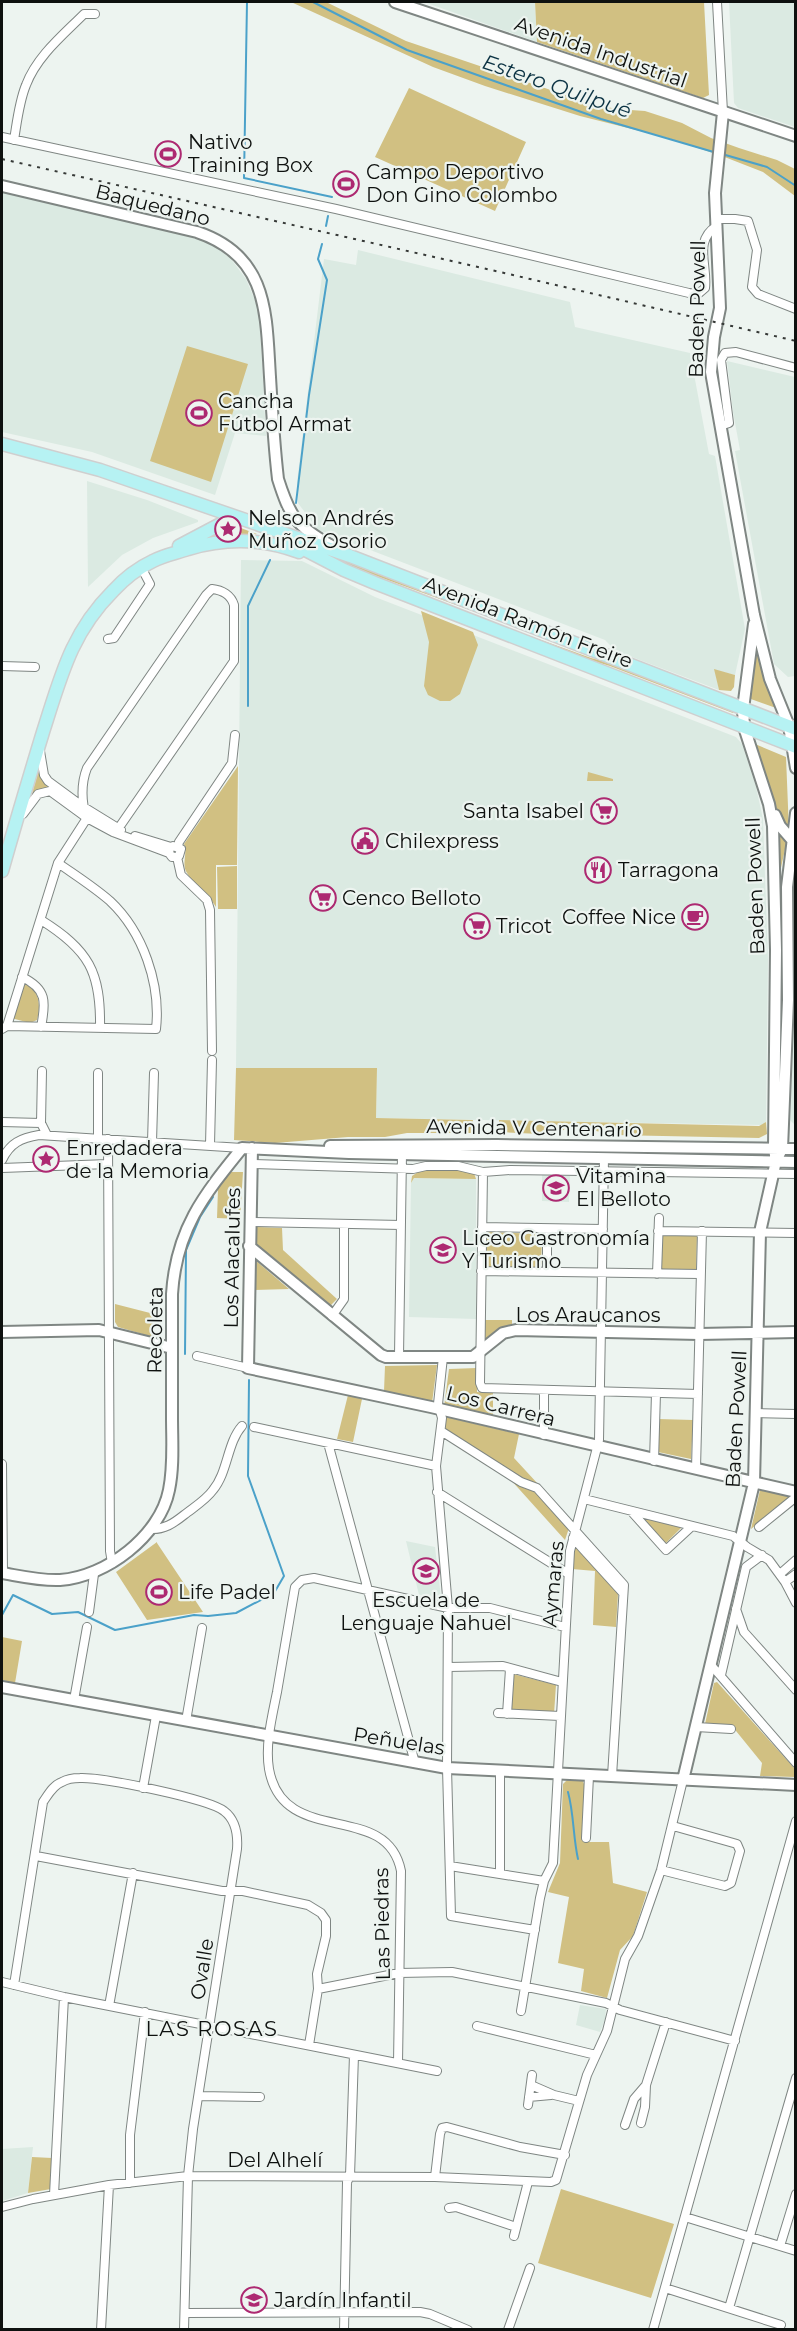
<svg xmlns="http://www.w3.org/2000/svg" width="797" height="2331" font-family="Montserrat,sans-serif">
  <rect width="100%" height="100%" fill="#edf4f0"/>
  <path fill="#dbeae2" d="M424 2H535L537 42Z
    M729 2H795V127L738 108 734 103Z
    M2 191 195 237 216 247 231 259 246 279 259 310 266 436 235 433 215 495 92 452 2 432Z
    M358 250 570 302 575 327 690 353 709 454 715 456 745 629 735 675 715 670 719 690 616 651 605 640 318 530 298 503 297 482 324 259 356 265Z
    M727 361 795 377V676L788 677 774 664 735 451 740 450 733 412Z
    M87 481 147 500 198 520V522L153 538 122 555 88 587Z
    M241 560 302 561 375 597 736 737 742 744 756 787 763 819 768 960 766 1122 763 1125 376 1118 377 1068H236Z
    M795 982 796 1125H795L790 1120Z
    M542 1175 570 1176 569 1202 542 1201Z
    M414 1178 476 1179V1319L409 1317 411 1183Z
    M406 1541 435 1547 441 1597 436 1598 419 1595Z
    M580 2005 606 2009 605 2019 600 2032 576 2025Z
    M33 2147 28 2193 2 2201V2149Z"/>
  <path fill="#d1c082" d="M291 2H326L406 41 586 102 616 109 645 111 682 123 711 138 739 148 777 160 795 169V196L763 172 722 156 668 138 580 116 485 86 433 67Z
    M535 2H704L709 95 703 98 537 42Z
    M409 88 526 142 495 211 375 157Z
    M187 346 248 364 211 482 150 461Z
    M233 525 257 534 208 537Z
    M303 544 482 612 481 614 330 559Z
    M421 611 473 632 478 645 460 694 450 701H440L428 695 424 686 429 642Z
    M519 632 591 658 611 663 733 710V713L610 666 590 660 518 633Z
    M761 652 775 704 776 708 748 698 757 653Z
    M714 669 735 675 734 687 731 691 719 690Z
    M755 744 786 757 789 831 773 802Z
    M238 766 237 865H216V907C208 893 193 885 187 873 181 864 188 854 184 844Z
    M38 772 44 782 53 789 38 790 31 797Z
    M588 772 613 779V781H587Z
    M778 832 787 840 779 877Z
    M237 866V909H218L217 867Z
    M23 984C40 988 41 1006 37 1020L30 1023 11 1018Z
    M236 1068H377L376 1118 473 1120 471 1133H407L385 1137H348L275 1143 234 1140Z
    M499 1120 759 1126 766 1122 767 1134 759 1138 615 1135 596 1131V1127L565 1126 564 1130 540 1134 499 1132Z
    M497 1148 654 1151 631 1154 505 1151 495 1150Z
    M424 1168 460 1169 474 1173 476 1179 414 1178 411 1183 412 1176Z
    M230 1172H243L240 1219 217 1218 218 1189Z
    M257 1227 282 1228 283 1250 337 1299 330 1306 261 1249 256 1243Z
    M487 1232 542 1234 541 1269 486 1267Z
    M661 1235 697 1236 696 1273 660 1272Z
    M255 1260 289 1289 255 1290Z
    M115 1304 154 1314 153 1337 118 1327 115 1322Z
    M485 1320H512V1325L500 1329 484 1343Z
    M437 1365 432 1403 384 1391 385 1366Z
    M477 1368V1392L493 1393V1418L444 1407 449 1369Z
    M348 1395 362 1399 353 1442 337 1439Z
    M446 1417 519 1434 514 1458 538 1484 525 1482 445 1430Z
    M658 1419 693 1420 691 1459 658 1452Z
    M510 1479 524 1488 538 1493 569 1528 565 1540Z
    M760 1490 792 1497 751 1529Z
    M637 1515 684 1525 664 1545Z
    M157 1542V1543L203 1612 147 1620 116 1572Z
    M575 1545 618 1594 616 1627 593 1625 595 1571 572 1569Z
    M2 1637 22 1641 15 1683 2 1680Z
    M513 1674 556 1685 554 1714 511 1712Z
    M717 1682 795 1769V1777L760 1776 762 1763 732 1726 705 1724 714 1683Z
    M567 1780 583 1781 585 1787 584 1838 589 1842H609L613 1883 647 1892 633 1936 620 1950 607 1998 581 1991 584 1969 558 1963 569 1897 548 1892 560 1863 563 1784Z
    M32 2157 52 2158 51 2189 28 2193Z
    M561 2189 674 2224 651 2298 538 2263Z"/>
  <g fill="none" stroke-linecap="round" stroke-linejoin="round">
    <path stroke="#4ba1c9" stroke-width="2" d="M247 2 244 178 332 197
      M313 2 407 50 601 119 717 153
      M722 154 767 167 796 186
      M326 226 328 216
      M296 503 309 395 327 280 318 259 322 244
      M248 706V606L270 560
      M185 1354 186 1250 200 1217 213 1197
      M2 1615 13 1595 52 1614 78 1612 115 1630 194 1615 208 1616 236 1613 274 1593 284 1576 248 1476 249 1380
      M568 1792C574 1814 573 1837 578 1859"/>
    <g stroke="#7f8683" stroke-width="10">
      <path id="street" d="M717 2 723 112
        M2 137 336 209 689 293 698 294 705 288C708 266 693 240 717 226
        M14 140C17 122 19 102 26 85 37 56 63 35 84 14H95
        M716 219H735L748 221 757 250 752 287 758 294 796 309
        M720 426 729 423 721 360 725 353 736 352 796 368
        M108 639 114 638 150 584 141 567
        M2 666 35 667
        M40 751 44 775 48 781 82 806 121 830
        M23 814 38 794 50 791 87 818 113 832 169 853 172 857 179 856 181 849 173 846 170 848 169 853
        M135 836 171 847
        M178 846 179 842 232 763 235 735
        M177 857 181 875 207 900 210 910 212 1051
        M41 920C89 950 101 972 100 1028
        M22 977C47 989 46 1002 41 1027
        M7 1026 58 863 87 818C81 803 81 783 87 768L206 595 212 589C222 590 231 595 234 605V661L118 829 113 832
        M2 1029 7 1026 156 1029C161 984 143 932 110 901 94 887 75 875 58 863
        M42 1071 41 1123 47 1135
        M98 1073V1139
        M2 1122 41 1123
        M108 1139 110 1551 112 1563
        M152 1142 154 1073
        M210 1145 212 1060
        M2 1160C10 1143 21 1138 39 1135L242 1148
        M252 1164 413 1169 426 1166H458L483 1172 510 1170 796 1174
        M2 1168 108 1164
        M483 1172 480 1383 482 1388 698 1394
        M250 1222 401 1225
        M482 1227 603 1229
        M658 1231 796 1233
        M481 1271 700 1274
        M547 1272V1229
        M657 1274 659 1218
        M332 1316 344 1299V1224
        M197 1356 248 1368
        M399 1356 402 1154
        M443 1357 438 1404 442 1418 436 1466 448 1608 447 1768 451 1916 535 1930
        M757 1413 796 1414
        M254 1427 436 1466
        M441 1431 521 1482 537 1488 624 1585 612 1776
        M544 1435V1390
        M328 1443 415 1763
        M654 1461 656 1393
        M2 1464 3 1573
        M696 1469 702 1231
        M437 1492 567 1573
        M584 1499 733 1536 747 1547 769 1560 785 1582 796 1603
        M631 1511 666 1550 692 1526
        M759 1527 796 1497
        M150 1529C164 1530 174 1523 184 1515 194 1507 206 1500 213 1490 228 1472 227 1443 242 1426
        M573 1538 623 1593
        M780 1574 796 1560
        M785 1582 796 1574
        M736 1609 744 1632 796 1690
        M89 1612 94 1574
        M711 1665 796 1763
        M448 1667 503 1666 562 1682
        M721 1675 746 1567 762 1555
        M74 1700 87 1627
        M498 1713 560 1716
        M507 1714 510 1669
        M186 1721 202 1628
        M696 1727 731 1729
        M500 1771V1873
        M143 1788 156 1716
        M586 1838 589 1776
        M36 1856 222 1891H243L308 1905 321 1913 326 1920V1936L317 1974 318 1989 309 2045
        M450 1866 544 1881
        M661 1870 725 1886 731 1883 740 1851 737 1844 673 1826
        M2 1982 64 1997 437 2071
        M14 1985 43 1802C48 1795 53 1785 62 1782 67 1779 74 1778 80 1778 102 1777 209 1799 224 1811 236 1820 238 1835 237 1849L193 2129 188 2176 184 2330
        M318 1989 399 1973 452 1972 606 2003 620 2010 735 2041
        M109 2006 133 1873
        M521 2011 540 1898 544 1881 553 1863 570 1551 599 1440 604 1158
        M477 2026 596 2055
        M398 2063 401 1871C387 1799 283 1849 269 1769 265 1744 272 1717 277 1692 283 1657 289 1622 295 1587L302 1580 314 1578 448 1608H490L565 1627
        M531 2085 554 2095 579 2101
        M199 2096 260 2097
        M529 2097 551 2095
        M528 2105 532 2075
        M641 2123 645 2107 646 2085 666 2022
        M625 2125 634 2099 646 2085
        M435 2177 440 2134 442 2128 447 2127 520 2147 565 2155
        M130 2183V2135L145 2012
        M54 2195 64 1997
        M2 2207 33 2199 109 2185 188 2176 435 2177 551 2182 556 2180 587 2075 607 2031 625 1959 638 1936 661 1870 683 1780
        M449 2208 456 2207 516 2227
        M685 2217 796 2251
        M514 2236 528 2182
        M780 2246 796 2194
        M665 2288 781 2325
        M729 2308 796 2078
        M185 2313 420 2312 430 2314 468 2330
        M101 2330 109 2185
        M344 2330 347 2182 350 2176 354 2055
        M508 2330 530 2268
        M653 2330 796 1821"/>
    </g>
    <g stroke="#7f8683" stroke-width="14">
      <path id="secondary" d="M395 2 796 136
        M723 112 715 193 720 308 714 337 711 372 754 615 770 679 789 726 796 768
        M2 186 197 232C269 256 266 314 270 377 272 411 274 445 278 479 290 517 296 526 332 546
        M754 624 743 709 744 727 769 804 773 826 776 950 774 1149 776 1161
        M775 815 780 826 793 841
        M330 1146 497 1145 796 1149
        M252 1148 248 1368 431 1407 796 1492
        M249 1246 381 1355 386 1357H473L503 1333 516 1330 699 1334 796 1332
        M2 1332 99 1330 172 1348
        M2 1573C20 1576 41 1581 60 1580 106 1577 160 1536 169 1490 174 1466 172 1441 172 1417 172 1376 172 1335 172 1294 176 1230 203 1196 242 1148L349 1153 796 1162
        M2 1687 447 1768 796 1785
        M683 1780 754 1483 760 1232 776 1161 782 1149 788 1000 787 887 796 813"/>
    </g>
    <g stroke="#cfcfcf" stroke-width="15">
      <path id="primary" d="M2 444 100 470 350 556 796 729
        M292 543 344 570 375 583 796 747
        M179 546 234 517
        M2 871C15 825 29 778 43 732 61 676 71 633 113 591 124 579 138 568 153 561 164 555 176 553 188 549 225 538 262 538 299 552"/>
    </g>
    <use href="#street" stroke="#fff" stroke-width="8"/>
    <use href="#secondary" stroke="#fff" stroke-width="10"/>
    <use href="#primary" stroke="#b6f2f3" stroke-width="12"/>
    <path stroke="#363937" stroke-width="2" stroke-dasharray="3 6" stroke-linecap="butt" d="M2 159 500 272 796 341"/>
  </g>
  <defs>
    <g id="stadium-ring" transform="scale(1.35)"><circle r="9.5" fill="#edf4f0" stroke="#ad2971" stroke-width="1.5"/><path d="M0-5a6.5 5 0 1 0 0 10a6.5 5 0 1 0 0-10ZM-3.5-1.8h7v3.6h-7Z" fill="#ad2971"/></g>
    <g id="sight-ring" transform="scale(1.35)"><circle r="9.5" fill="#edf4f0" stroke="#ad2971" stroke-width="1.5"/><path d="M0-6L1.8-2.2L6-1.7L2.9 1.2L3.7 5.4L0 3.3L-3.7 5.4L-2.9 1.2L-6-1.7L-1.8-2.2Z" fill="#ad2971"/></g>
    <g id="supermarket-ring" transform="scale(1.35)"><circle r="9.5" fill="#edf4f0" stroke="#ad2971" stroke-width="1.5"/><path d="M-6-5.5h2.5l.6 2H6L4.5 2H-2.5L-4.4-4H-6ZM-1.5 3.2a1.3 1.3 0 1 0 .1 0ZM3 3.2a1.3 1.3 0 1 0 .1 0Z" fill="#ad2971"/></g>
    <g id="civic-ring" transform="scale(1.35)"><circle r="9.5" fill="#edf4f0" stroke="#ad2971" stroke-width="1.5"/><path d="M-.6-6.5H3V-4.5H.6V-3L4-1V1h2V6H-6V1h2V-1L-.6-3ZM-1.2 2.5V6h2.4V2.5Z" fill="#ad2971"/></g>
    <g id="restaurant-ring" transform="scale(1.35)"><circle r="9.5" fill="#edf4f0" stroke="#ad2971" stroke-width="1.5"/><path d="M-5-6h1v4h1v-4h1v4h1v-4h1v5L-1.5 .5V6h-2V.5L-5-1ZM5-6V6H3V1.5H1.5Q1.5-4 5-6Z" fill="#ad2971"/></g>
    <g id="cafe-ring" transform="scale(1.35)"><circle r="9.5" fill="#edf4f0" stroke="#ad2971" stroke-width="1.5"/><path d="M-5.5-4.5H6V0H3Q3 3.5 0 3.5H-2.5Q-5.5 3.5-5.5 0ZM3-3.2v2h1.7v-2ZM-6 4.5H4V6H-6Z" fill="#ad2971"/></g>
    <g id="school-ring" transform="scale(1.35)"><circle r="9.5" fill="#edf4f0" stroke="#ad2971" stroke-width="1.5"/><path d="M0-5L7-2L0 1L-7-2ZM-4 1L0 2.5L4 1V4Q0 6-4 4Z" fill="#ad2971"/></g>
  </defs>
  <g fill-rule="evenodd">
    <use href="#stadium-ring" x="168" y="154"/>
    <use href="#stadium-ring" x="346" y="184"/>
    <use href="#stadium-ring" x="199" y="413"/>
    <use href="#sight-ring" x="228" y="529"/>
    <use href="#supermarket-ring" x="604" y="811"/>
    <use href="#civic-ring" x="365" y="841"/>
    <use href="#restaurant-ring" x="598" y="870"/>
    <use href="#supermarket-ring" x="323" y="898"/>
    <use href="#cafe-ring" x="695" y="917"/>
    <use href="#supermarket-ring" x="477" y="926"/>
    <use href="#sight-ring" x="46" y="1159"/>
    <use href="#school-ring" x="556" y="1188"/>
    <use href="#school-ring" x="443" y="1250"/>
    <use href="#school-ring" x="426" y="1571"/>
    <use href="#stadium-ring" x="159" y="1592"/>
    <use href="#school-ring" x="254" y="2300"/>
  </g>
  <g text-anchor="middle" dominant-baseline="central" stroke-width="4.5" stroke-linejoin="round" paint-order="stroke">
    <g font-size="20" fill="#0e110f" stroke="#edf4f0">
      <text transform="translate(601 52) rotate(19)">Avenida Industrial</text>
      <text transform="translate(153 205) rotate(14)">Baquedano</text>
      <text transform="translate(697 309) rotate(-89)">Baden Powell</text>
      <text transform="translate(528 622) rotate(21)">Avenida Ramón Freire</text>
      <text transform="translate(755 886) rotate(-92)">Baden Powell</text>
      <text transform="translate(534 1128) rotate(1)">Avenida V Centenario</text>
      <text transform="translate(232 1258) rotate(-89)">Los Alacalufes</text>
      <text x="588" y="1315">Los Araucanos</text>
      <text transform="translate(155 1330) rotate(-89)">Recoleta</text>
      <text transform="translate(501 1406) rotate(14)">Los Carrera</text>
      <text transform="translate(736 1419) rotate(-87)">Baden Powell</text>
      <text transform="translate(553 1584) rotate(-85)">Aymaras</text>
      <text transform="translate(399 1741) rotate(9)">Peñuelas</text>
      <text transform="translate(382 1924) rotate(-91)">Las Piedras</text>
      <text transform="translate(202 1969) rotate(-81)">Ovalle</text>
      <text x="275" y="2160">Del Alhelí</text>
    </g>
    <g font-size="20" fill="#0e110f" stroke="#edf4f0" text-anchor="start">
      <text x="188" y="142">Nativo<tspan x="188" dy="23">Training Box</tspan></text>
      <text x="366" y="172">Campo Deportivo<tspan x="366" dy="23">Don Gino Colombo</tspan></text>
      <text x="218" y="401">Cancha<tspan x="218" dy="23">Fútbol Armat</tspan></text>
      <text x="248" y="518">Nelson Andrés<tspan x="248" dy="23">Muñoz Osorio</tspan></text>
      <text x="584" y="811" text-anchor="end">Santa Isabel</text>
      <text x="385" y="841">Chilexpress</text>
      <text x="618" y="870">Tarragona</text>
      <text x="342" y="898">Cenco Belloto</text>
      <text x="676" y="917" text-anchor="end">Coffee Nice</text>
      <text x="496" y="926">Tricot</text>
      <text x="66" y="1148">Enredadera<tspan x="66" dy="23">de la Memoria</tspan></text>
      <text x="576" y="1176">Vitamina<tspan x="576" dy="23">El Belloto</tspan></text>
      <text x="462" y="1238">Liceo Gastronomía<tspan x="462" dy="23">Y Turismo</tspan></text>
      <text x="178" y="1592">Life Padel</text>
      <text x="426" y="1600" text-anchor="middle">Escuela de<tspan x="426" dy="23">Lenguaje Nahuel</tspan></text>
      <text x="274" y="2300">Jardín Infantil</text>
    </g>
    <g font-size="21" font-style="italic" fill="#0c3344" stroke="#edf4f0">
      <text transform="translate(557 86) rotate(19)">Estero Quilpué</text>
    </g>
    <g font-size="21" letter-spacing="1.5" fill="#0e110f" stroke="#edf4f0">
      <text x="212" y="2028">LAS ROSAS</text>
    </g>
  </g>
  <rect width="797" height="2331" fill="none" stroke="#0e110f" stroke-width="6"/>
</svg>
